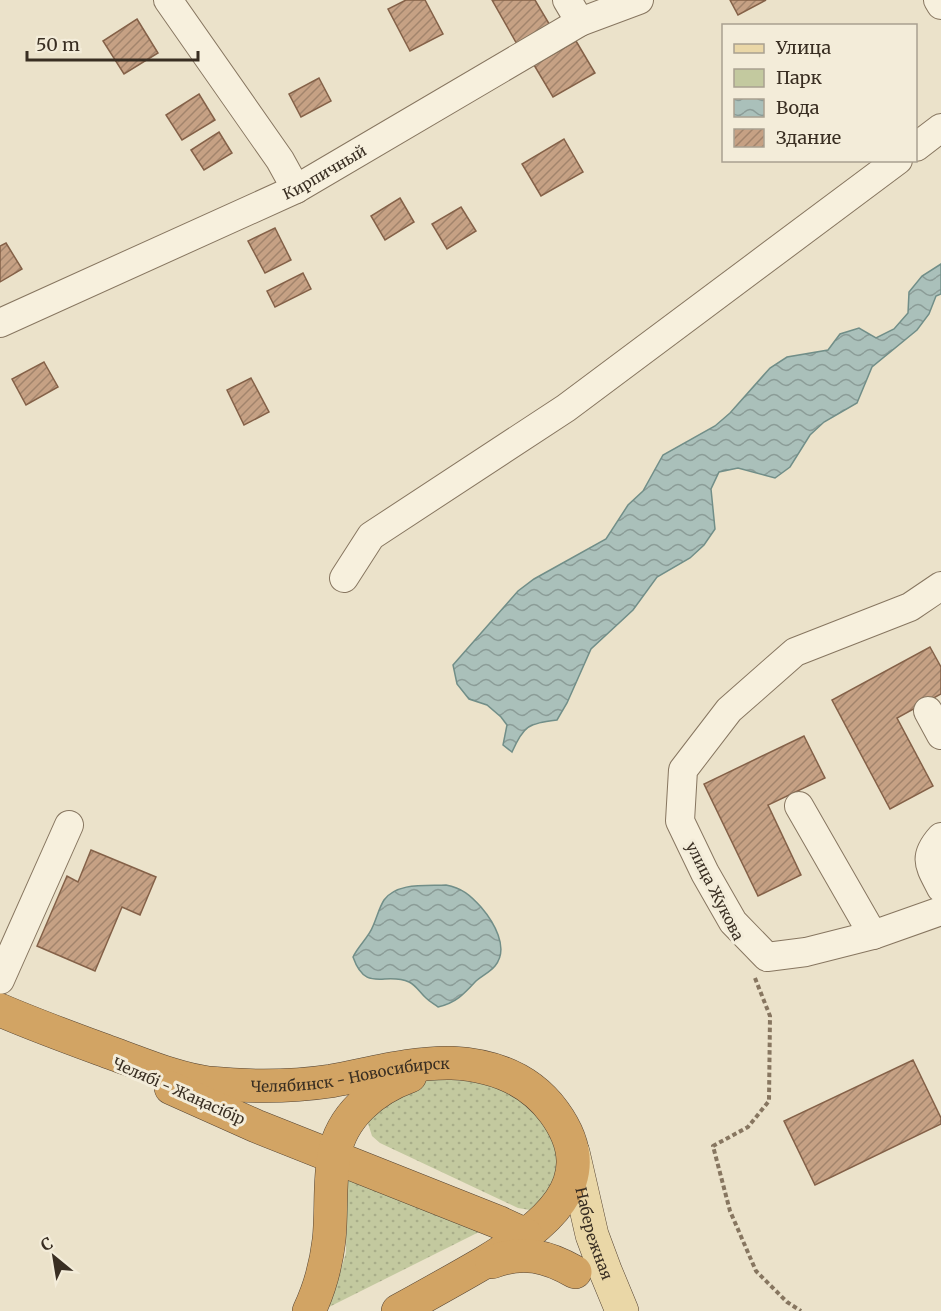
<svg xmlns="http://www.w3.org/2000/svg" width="941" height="1311" font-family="Merriweather,serif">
  <defs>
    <pattern id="green-dots" width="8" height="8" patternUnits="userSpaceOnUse" patternTransform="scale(1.5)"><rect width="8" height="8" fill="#c3c99f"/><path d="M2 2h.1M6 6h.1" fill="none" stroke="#a8ad89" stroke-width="1.8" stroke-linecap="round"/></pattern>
    <pattern id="water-waves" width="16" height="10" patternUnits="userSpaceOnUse" patternTransform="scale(1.5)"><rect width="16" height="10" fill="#aac0ba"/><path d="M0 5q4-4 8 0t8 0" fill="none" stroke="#8b9c97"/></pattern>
    <pattern id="building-hatch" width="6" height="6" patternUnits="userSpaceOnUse" patternTransform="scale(1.5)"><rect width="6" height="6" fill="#c6a184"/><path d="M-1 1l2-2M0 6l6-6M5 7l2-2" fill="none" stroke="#a2846c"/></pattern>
  </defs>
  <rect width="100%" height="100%" fill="#ebe2ca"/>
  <path fill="url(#green-dots)" d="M427 1080C446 1080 465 1079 483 1083 517 1091 554 1124 559 1159 560 1167 559 1175 559 1183L530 1210 518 1208 380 1143 372 1136 366 1117 411 1084Z
    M347 1168 491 1226 327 1308 338 1279 346 1253Z"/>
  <path fill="url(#water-waves)" stroke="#718e88" stroke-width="1.5" d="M941 264V294L936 296 929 314 917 330 872 367 857 403 824 422 810 435 790 467 775 478 738 468 719 472 711 489 715 529 704 545 690 558 657 577 633 610 591 649 567 703 557 720C528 724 524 725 512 752L503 745 507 725 501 717 487 705 469 699 457 684 453 665 518 591 534 579 606 539 628 505 643 491 663 455 715 426 730 413 770 368 787 357 828 350 840 334 859 328 876 338 894 329 908 313 909 292 922 276Z
    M446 885C462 888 470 895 481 907 493 921 510 948 495 966 490 972 482 976 476 981 464 994 456 1003 438 1007 434 1004 430 1002 426 998 420 993 416 985 409 982 385 971 366 994 353 957 358 946 369 937 373 926 377 917 379 908 384 900 397 882 427 886 446 885Z"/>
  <path fill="url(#building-hatch)" stroke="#846148" stroke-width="1.5" d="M406 0H425L443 34 410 51 388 9Z
    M492 0H535L551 27 518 46Z
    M730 0H766L738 15Z
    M137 19 158 53 124 74 103 41Z
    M576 41 595 73 553 97 534 65Z
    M319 78 331 101 301 117 289 94Z
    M199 94 215 120 182 140 166 115Z
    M219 132 232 153 204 170 191 150Z
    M564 139 583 172 541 196 522 164Z
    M400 198 414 222 385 240 371 216Z
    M461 207 476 231 447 249 432 224Z
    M275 228 291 260 265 273 248 241Z
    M6 243 22 269 0 282V246Z
    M303 273 311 289 275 307 267 291Z
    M44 362 58 387 26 405 12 379Z
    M251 378 269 412 244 425 227 390Z
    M930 647 941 667V694L897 718 933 786 890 809 832 700Z
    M804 736 825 778 768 805 801 875 758 896 704 784Z
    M91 850 156 877 140 915 122 907 95 971 37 946 67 876 78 882Z
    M913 1060 941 1118V1124L815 1185 784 1121Z"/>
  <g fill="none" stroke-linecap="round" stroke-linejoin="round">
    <g stroke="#877660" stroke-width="30">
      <g id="minor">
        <path d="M168 0 280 160 296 189"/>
        <path d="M567 0 580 22"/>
        <path d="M938 0 941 5"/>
        <path d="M916 147 941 128"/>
        <path id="s1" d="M0 323 296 189 580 22 639 0"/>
        <path d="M344 578 371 536 566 408 898 160"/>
        <path d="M928 711 941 735"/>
        <path d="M799 806 873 935 941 911"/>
        <path d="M941 837C922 858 930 866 941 888"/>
        <path d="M873 935 806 952 767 957 733 922 705 873 680 821 683 770 729 710 795 652 910 607 941 586"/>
        <path d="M0 980 69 825"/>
      </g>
    </g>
    <g stroke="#543" stroke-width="34">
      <g id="major">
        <path id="s2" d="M573 1152 592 1235 605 1270 622 1311"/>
      </g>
    </g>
    <g stroke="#543" stroke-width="34">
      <g id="highway">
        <path id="s3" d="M0 1010C37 1026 76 1040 114 1054 145 1065 177 1079 209 1083 249 1087 291 1087 331 1081 370 1074 412 1062 452 1063 492 1065 529 1078 554 1112 606 1183 541 1228 485 1262 456 1279 427 1295 398 1311"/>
        <path d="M171 1088 256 1126 498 1222 526 1235"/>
        <path d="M492 1262C523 1250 547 1256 575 1272"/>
        <path d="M309 1311C320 1288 326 1265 329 1240 332 1212 329 1183 334 1156 341 1116 374 1089 410 1076"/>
      </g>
    </g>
    <path stroke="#877660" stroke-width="4" stroke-dasharray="4.5 3" stroke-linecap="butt" d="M755 978 770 1016 769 1101 748 1127 713 1146 730 1211 756 1271 787 1302 801 1311"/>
    <use href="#minor" stroke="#f7f0dd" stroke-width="28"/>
    <use href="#major" stroke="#ead7a7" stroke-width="33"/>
    <use href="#highway" stroke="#d2a464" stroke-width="33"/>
  </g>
  <g text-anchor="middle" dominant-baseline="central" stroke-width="6" stroke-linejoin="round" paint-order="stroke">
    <g font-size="15" fill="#392e22" stroke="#f3ecd9">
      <text stroke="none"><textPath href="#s1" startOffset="358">Кирпичный</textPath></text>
      <text transform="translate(715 891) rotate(63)">улица Жукова</text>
      <text stroke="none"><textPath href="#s3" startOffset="364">Челябинск - Новосибирск</textPath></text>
      <text transform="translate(179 1091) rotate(24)">Челябі - Жаңасібір</text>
      <text stroke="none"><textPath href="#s2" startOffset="84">Набережная</textPath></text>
    </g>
  </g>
  <rect x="722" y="24" width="195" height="138" fill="#f3ecd9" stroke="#a9a090" stroke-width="1.5"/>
  <rect x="734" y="44" width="30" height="9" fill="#ead7a7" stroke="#a9a090" stroke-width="1.5"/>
  <text x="776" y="54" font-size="18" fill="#392e22">Улица</text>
  <rect x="734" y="69" width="30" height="18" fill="#c3c99f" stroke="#a9a090" stroke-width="1.5"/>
  <text x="776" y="84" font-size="18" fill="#392e22">Парк</text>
  <rect x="734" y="99" width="30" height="18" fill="url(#water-waves)" stroke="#a9a090" stroke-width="1.5"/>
  <text x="776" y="114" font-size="18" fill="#392e22">Вода</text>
  <rect x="734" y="129" width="30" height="18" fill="url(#building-hatch)" stroke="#a9a090" stroke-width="1.5"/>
  <text x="776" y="144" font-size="18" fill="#392e22">Здание</text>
  <g transform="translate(54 1257) rotate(330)" stroke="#f3ecd9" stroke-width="4.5" paint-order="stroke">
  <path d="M0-4.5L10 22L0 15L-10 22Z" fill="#392e22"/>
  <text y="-9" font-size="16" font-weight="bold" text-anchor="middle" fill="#392e22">С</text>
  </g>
  <path d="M27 51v9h171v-9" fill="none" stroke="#392e22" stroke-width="3"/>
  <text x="36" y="51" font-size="18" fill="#392e22" stroke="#f3ecd9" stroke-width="4.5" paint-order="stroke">50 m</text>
</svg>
